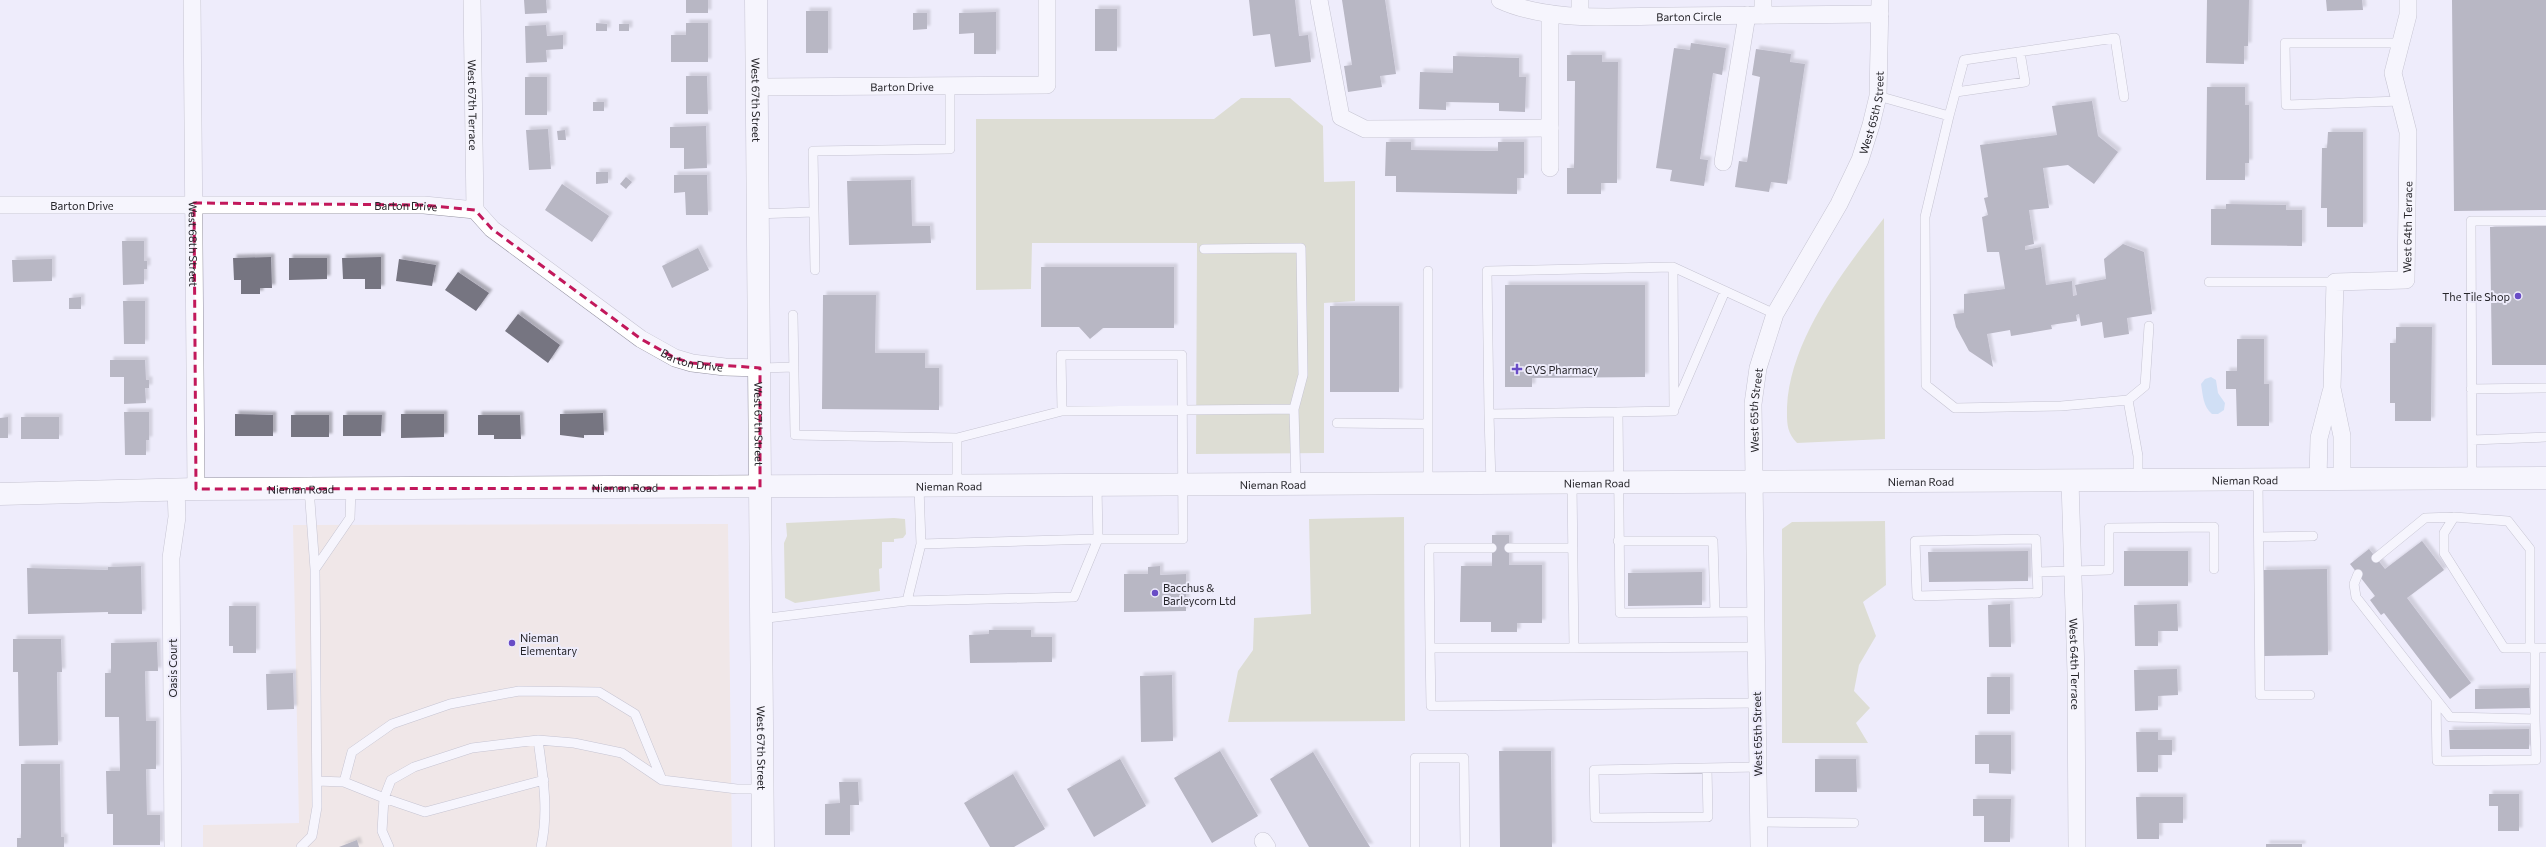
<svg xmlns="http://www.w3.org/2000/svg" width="2546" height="847" font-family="Commissioner,sans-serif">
  <defs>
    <filter id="shadow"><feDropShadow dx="3.5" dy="-3.5" stdDeviation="1" flood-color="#0004"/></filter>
  </defs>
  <rect width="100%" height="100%" fill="#eeecfb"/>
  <path fill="#f2e1d0" d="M728 524 732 847H203V825L299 823 293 525Z"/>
  <path fill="#c8cba5" d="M1241 98H1290L1323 126 1324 182 1355 181V301L1324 303V453L1196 454 1197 243H1032L1031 289 976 290V119H1214Z
    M1884 218 1885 439 1797 443C1786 432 1787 422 1787 407 1790 339 1844 270 1884 218Z
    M1404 517 1405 721 1228 722 1238 671 1253 650 1254 618 1311 614 1309 519Z
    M894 518 905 519 906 534 903 538 894 539V542H882V568L879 569 880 591 795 603 785 598 784 543 787 536 786 523Z
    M1885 521 1886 585 1863 602 1876 636 1859 665 1854 691 1870 708 1856 723 1868 743H1782V529L1792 522Z"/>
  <path fill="#accfee" d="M2211 377 2216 380 2218 393 2225 403 2224 410 2218 414H2212C2203 406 2203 396 2201 384L2205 379Z"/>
  <path fill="#767481" filter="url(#shadow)" d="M524 0H546L547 13 525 14Z
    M686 0H708V13H686Z
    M1249 0H1295L1299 36 1308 35 1311 62 1275 67 1270 34 1253 36Z
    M1342 0H1385L1396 74 1380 76 1382 87 1348 92 1344 66 1352 65Z
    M2207 0H2249L2248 46H2244V64L2206 63Z
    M2326 0H2362L2363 10 2327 11Z
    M2452 0H2546V210L2454 211Z
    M1095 9H1117V51H1095Z
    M806 11H828V53H806Z
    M996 12V54H974V33L959 34V13Z
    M913 13H927V29L913 30Z
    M596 23 607 24V31H596Z
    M686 23H708V62H671V35H686Z
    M619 24H629V31H619Z
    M546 25 547 36 563 35V49L546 50 547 62 526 63 525 26Z
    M1691 43 1726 48 1722 75 1713 73 1700 159 1708 160 1704 186 1670 181 1672 170 1656 168 1674 48 1690 50Z
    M1756 49 1791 54 1790 62 1805 64 1787 184 1771 182 1769 192 1735 187 1739 161 1747 162 1760 77 1752 75Z
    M1567 55H1602V62H1618L1617 183H1601V194H1567V168H1574L1575 81H1567Z
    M1453 56 1519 58V77H1526L1525 112 1499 111V103L1446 102V110L1419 109 1420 72 1453 73Z
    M686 76H707L708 114H686Z
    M525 77H547V115H525Z
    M2207 87H2245V105H2249V163H2245V180H2206Z
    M2092 101 2098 136 2118 152 2094 184 2068 165 2043 168 2049 208 2029 210 2034 244 2025 246V250L2041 247 2046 285 2072 281 2073 296 2077 295 2075 285 2106 279 2104 259 2123 244 2144 252 2152 314 2127 318 2129 334 2104 338 2102 322 2081 326 2079 314 2076 315 2077 321 2051 325 2052 329 2011 336 2010 330 1987 334 1993 367 1969 351 1956 327 1953 314 1964 313V294L2005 289 1999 252H1987L1982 217 1988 215 1984 198 1988 197 1980 145 2057 135 2052 106Z
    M593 102H604V111H593Z
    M706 126 707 168 684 169V148H670V127Z
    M548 129 551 169 529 170 526 130Z
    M565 130 566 140H558L557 131Z
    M2328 132H2363V227H2327V208H2321L2322 148H2327Z
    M1386 142H1411V150L1498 151V142H1524V178H1517V194L1396 192V176H1385Z
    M596 172H608V183L596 184Z
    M674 175H707L708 215H686L685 192 674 193Z
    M626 177 632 182 626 189 620 184Z
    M911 180 912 226H930L931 243 849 245 847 181Z
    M562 184 609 216 592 242 545 210Z
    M2226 204 2286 205V210H2302V246L2211 245V209H2226Z
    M2546 226V365H2492L2490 227Z
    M122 241H144V261H147V269H144V284L123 285Z
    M698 248 709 270 672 288 662 266Z
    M271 257 272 288H260V294H241V280H234L233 258Z
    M381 257V289H365V279H343L342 258Z
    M289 258H327V279L289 280Z
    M52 259V281L13 282 12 260Z
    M399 259 436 265 432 286 396 281Z
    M1041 267H1174V328H1103L1090 339 1079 327H1041Z
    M458 272 489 293 476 311 445 290Z
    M1505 285H1645V377L1532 378V387H1505Z
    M823 295H876L875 353H925V368H939V410L822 409Z
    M81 297V309H69V298Z
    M123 301H145V344H124Z
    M1330 306H1399V392H1330Z
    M518 314 560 345 548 363 505 331Z
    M2396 327H2432L2431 421H2395V403H2390V343H2396Z
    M2237 339H2264V384H2269V426H2237L2236 389H2226V371H2237Z
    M110 360H145L146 380H149V388H145L146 403 124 404V377H110Z
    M124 412H149V440H146V455H125Z
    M603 413 604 435H584V438L560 435V414Z
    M235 414 273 415V436H235Z
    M401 414H444V437L401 438Z
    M291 415H329V437H291Z
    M343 415H382L381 436H343Z
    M478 415H520L521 439H494V435H478Z
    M8 417V438H0V418Z
    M21 417H59V439H21Z
    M1492 535H1509V565H1542V623H1517V632H1491V622H1460L1461 566H1492Z
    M2422 541 2444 570 2407 598 2471 683 2450 699 2384 613 2381 615 2370 600 2375 596 2350 564 2369 549 2385 569Z
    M2028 551V581L1929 582 1928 552Z
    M2124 551H2188V586H2124Z
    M141 566 142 614H108V612L28 614 27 568 108 570V567Z
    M1160 566V575L1186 574V611L1124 612V574H1148V567Z
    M2327 569 2328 655 2264 656 2262 570Z
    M1702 572V605L1628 606V573Z
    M2010 604 2011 647H1989L1988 605Z
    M2177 604 2178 631H2158V646H2135L2134 605Z
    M229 606H256V653H233V646H229Z
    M989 630H1031V637H1052V662L970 663 969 635 989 634Z
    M13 639H61L62 672H57L58 745 19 746 18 672H13Z
    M157 642 158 671H145L146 721H156V769H146L147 815H160V845H113V814H107L106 771H120L119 717H105V673H111V643Z
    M2177 669 2178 695 2158 696V710L2135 711 2134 670Z
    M293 673 294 709 267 710 266 674Z
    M1172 675 1173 741 1141 742 1140 676Z
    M1987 677H2010V714H1987Z
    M2529 688 2530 708 2475 709V689Z
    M2529 729V749H2450L2449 730Z
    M2136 732H2158V740H2172V755H2158V772H2137Z
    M1975 735H2011V774L1989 773V764H1975Z
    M1220 751 1258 816 1212 843 1174 778Z
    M1499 751H1551L1552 847H1500Z
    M1313 752 1359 829 1370 847H1309L1270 779Z
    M1120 759 1146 806 1094 837 1067 789Z
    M1815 759H1856L1857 792H1815Z
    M21 764H60L61 837H64V847H17V838H21Z
    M1013 774 1045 829 1014 847H990L964 803Z
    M839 782H858L859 805H850V835H825V804L840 803Z
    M2489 794H2519V831H2498V806H2489Z
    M2136 797H2183V823H2159V839H2137Z
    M1973 799H2011L2010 842H1984V816H1973Z
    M357 840 359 847H339Z
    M2266 844H2302V847H2266Z"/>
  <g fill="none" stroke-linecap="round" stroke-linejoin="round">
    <g stroke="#9492a0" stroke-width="10">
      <path id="lane" d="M1956 92 2025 82 2020 52
        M1878 96 1949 116 1925 217 1926 385 1955 408 2061 406 2128 400 2138 456V481
        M2400 101 2286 105 2285 43H2401
        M1949 116 1964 60 2115 38 2124 97
        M758 214 814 212
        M1204 249 1301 248 1303 375 1294 409
        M815 270 813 151 950 149V85
        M2209 282H2335
        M793 315 795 435 957 438
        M760 368 794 367
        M2471 389 2546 388
        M2128 400 2145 386 2149 326
        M1675 407 1725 291
        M1618 412 1489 414 1487 271 1673 267
        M1489 414 1491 484
        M1337 423 1428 424
        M2472 440 2546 437
        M2472 478 2471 221H2546
        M2258 480 2260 695H2310
        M1572 483 1574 648 1756 647
        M1428 484V271
        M957 486V438L1062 411
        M919 487 921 544 1098 539 1097 486
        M2454 517 2444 533V553L2504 648H2546
        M2259 537 2313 536
        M1618 541H1713L1715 612
        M1492 548H1429L1430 648H1574
        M1509 548H1573
        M2376 558 2425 518 2454 517 2508 521 2530 549V648
        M315 569 350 518 351 488
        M2037 572 2038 593 1917 596 1915 541 2036 539 2037 572 2109 570V528L2214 527V569
        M2358 574 2354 584 2356 597 2450 717 2535 719V648
        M907 601 1074 597 1098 539H1183C1183 478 1182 417 1182 355H1061L1062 411 1294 409 1296 484
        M1756 612 1620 613 1618 412 1674 411 1673 267 1775 314
        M760 619 907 601 921 544
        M1430 648 1431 706 1757 703
        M2436 699 2437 761 2536 760 2535 719
        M538 740C543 776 549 812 541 847
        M1707 768 1708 817 1595 818 1594 770 1758 767
        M317 781 344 782 384 798 391 780 414 767 472 748 538 740 574 743 622 753 662 780 737 789H762
        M344 782 352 752 392 724 450 704 519 691 599 692 635 714 662 780
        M1759 822 1854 823
        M301 847 312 836 317 807 315 569 309 488
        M389 847 382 831 384 798 425 812 544 780
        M1415 847V758H1464L1465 847"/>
    </g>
    <g stroke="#9492a0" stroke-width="18">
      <g id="street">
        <path id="s1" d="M192 0 196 489"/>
        <path id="s2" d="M472 0 475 210"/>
        <path d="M1319 0 1341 117 1365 129 1550 128"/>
        <path id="s3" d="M1500 0C1550 23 1617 16 1671 16 1741 15 1811 15 1880 14"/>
        <path d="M1580 0V15"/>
        <path d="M1550 14V168"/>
        <path d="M1763 15V0"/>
        <path id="s4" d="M757 87 1047 85V0"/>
        <path d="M1723 162 1747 15"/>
        <path id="s5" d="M0 205H424L475 210 492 229 641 339 675 358 692 363 725 367 760 368"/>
        <path id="s6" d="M2342 479V436L2332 388 2335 282 2406 280 2408 132 2393 73 2408 15V0"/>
        <path d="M2318 480 2319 438 2331 392"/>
        <path id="s7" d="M2070 481 2076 673 2077 847"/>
        <path d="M1263 841 1267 847"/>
        <path d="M173 847 171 558 177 517 176 489"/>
        <path id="s8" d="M1759 847 1753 404 1758 368 1775 314 1839 204 1860 160 1871 125 1878 96 1880 0"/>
      </g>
    </g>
    <g stroke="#9492a0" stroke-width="23">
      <g id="secondary">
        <path id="s9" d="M756 0 763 847"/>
        <path id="s10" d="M0 494 196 489 2546 478"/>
      </g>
    </g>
    <use href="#lane" stroke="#fff" stroke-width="9"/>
    <use href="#street" stroke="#fff" stroke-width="17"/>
    <use href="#secondary" stroke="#fff" stroke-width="22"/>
  </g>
  <path d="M0 0H2546V847H0ZM194 203 424 205 475 210 492 229 641 339 675 358 692 363 760 368V488L196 489Z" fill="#eeecfb" fill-opacity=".55" fill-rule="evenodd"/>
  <path fill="none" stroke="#c2185b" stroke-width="3" stroke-dasharray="8 5" stroke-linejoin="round" d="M194 203 424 205 475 210 492 229 641 339 675 358 692 363 760 368V488L196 489Z"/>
  <g fill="#694cc6" stroke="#eeecfb" stroke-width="1.5">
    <circle cx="2518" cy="296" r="4"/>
    <path d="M1515 363h4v4h4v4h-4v4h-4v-4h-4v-4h4z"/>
    <circle cx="1155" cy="593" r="4"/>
    <circle cx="512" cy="643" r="4"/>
  </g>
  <g text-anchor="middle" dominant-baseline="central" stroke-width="4" stroke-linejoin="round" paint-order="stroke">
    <g font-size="11" fill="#252429" stroke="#eeecfb">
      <text stroke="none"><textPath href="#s3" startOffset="191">Barton Circle</textPath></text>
      <text stroke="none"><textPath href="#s4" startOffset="145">Barton Drive</textPath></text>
      <text stroke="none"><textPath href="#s9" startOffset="100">West 67th Street</textPath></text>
      <text stroke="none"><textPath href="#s2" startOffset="105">West 67th Terrace</textPath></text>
      <text stroke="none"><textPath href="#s8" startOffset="761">West 65th Street</textPath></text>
      <text stroke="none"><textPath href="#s5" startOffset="82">Barton Drive</textPath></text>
      <text stroke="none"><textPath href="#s5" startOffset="406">Barton Drive</textPath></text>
      <text stroke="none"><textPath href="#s6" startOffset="322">West 64th Terrace</textPath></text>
      <text stroke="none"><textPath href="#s1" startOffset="244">West 68th Street</textPath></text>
      <text stroke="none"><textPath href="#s5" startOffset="742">Barton Drive</textPath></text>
      <text stroke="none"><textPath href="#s8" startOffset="437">West 65th Street</textPath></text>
      <text stroke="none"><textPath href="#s9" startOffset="424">West 67th Street</textPath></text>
      <text stroke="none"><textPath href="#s10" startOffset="2245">Nieman Road</textPath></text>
      <text stroke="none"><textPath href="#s10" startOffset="1921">Nieman Road</textPath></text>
      <text stroke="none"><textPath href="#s10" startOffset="1597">Nieman Road</textPath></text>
      <text stroke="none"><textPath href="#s10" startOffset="1273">Nieman Road</textPath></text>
      <text stroke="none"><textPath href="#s10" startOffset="949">Nieman Road</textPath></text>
      <text stroke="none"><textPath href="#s10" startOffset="301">Nieman Road</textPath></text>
      <text stroke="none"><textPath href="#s10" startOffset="625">Nieman Road</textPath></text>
      <text stroke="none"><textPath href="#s7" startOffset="183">West 64th Terrace</textPath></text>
      <text transform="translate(172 668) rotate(-90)">Oasis Court</text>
      <text transform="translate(1757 734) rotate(-91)">West 65th Street</text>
      <text stroke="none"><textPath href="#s9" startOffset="748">West 67th Street</textPath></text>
    </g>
    <g font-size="11" fill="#252429" stroke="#eeecfb" text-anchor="start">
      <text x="2510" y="296" text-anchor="end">The Tile Shop</text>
      <text x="1525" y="369">CVS Pharmacy</text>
      <text x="1163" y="587">Bacchus &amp;<tspan x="1163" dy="13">Barleycorn Ltd</tspan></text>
      <text x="520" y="637">Nieman<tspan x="520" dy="13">Elementary</tspan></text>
    </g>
  </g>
</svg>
